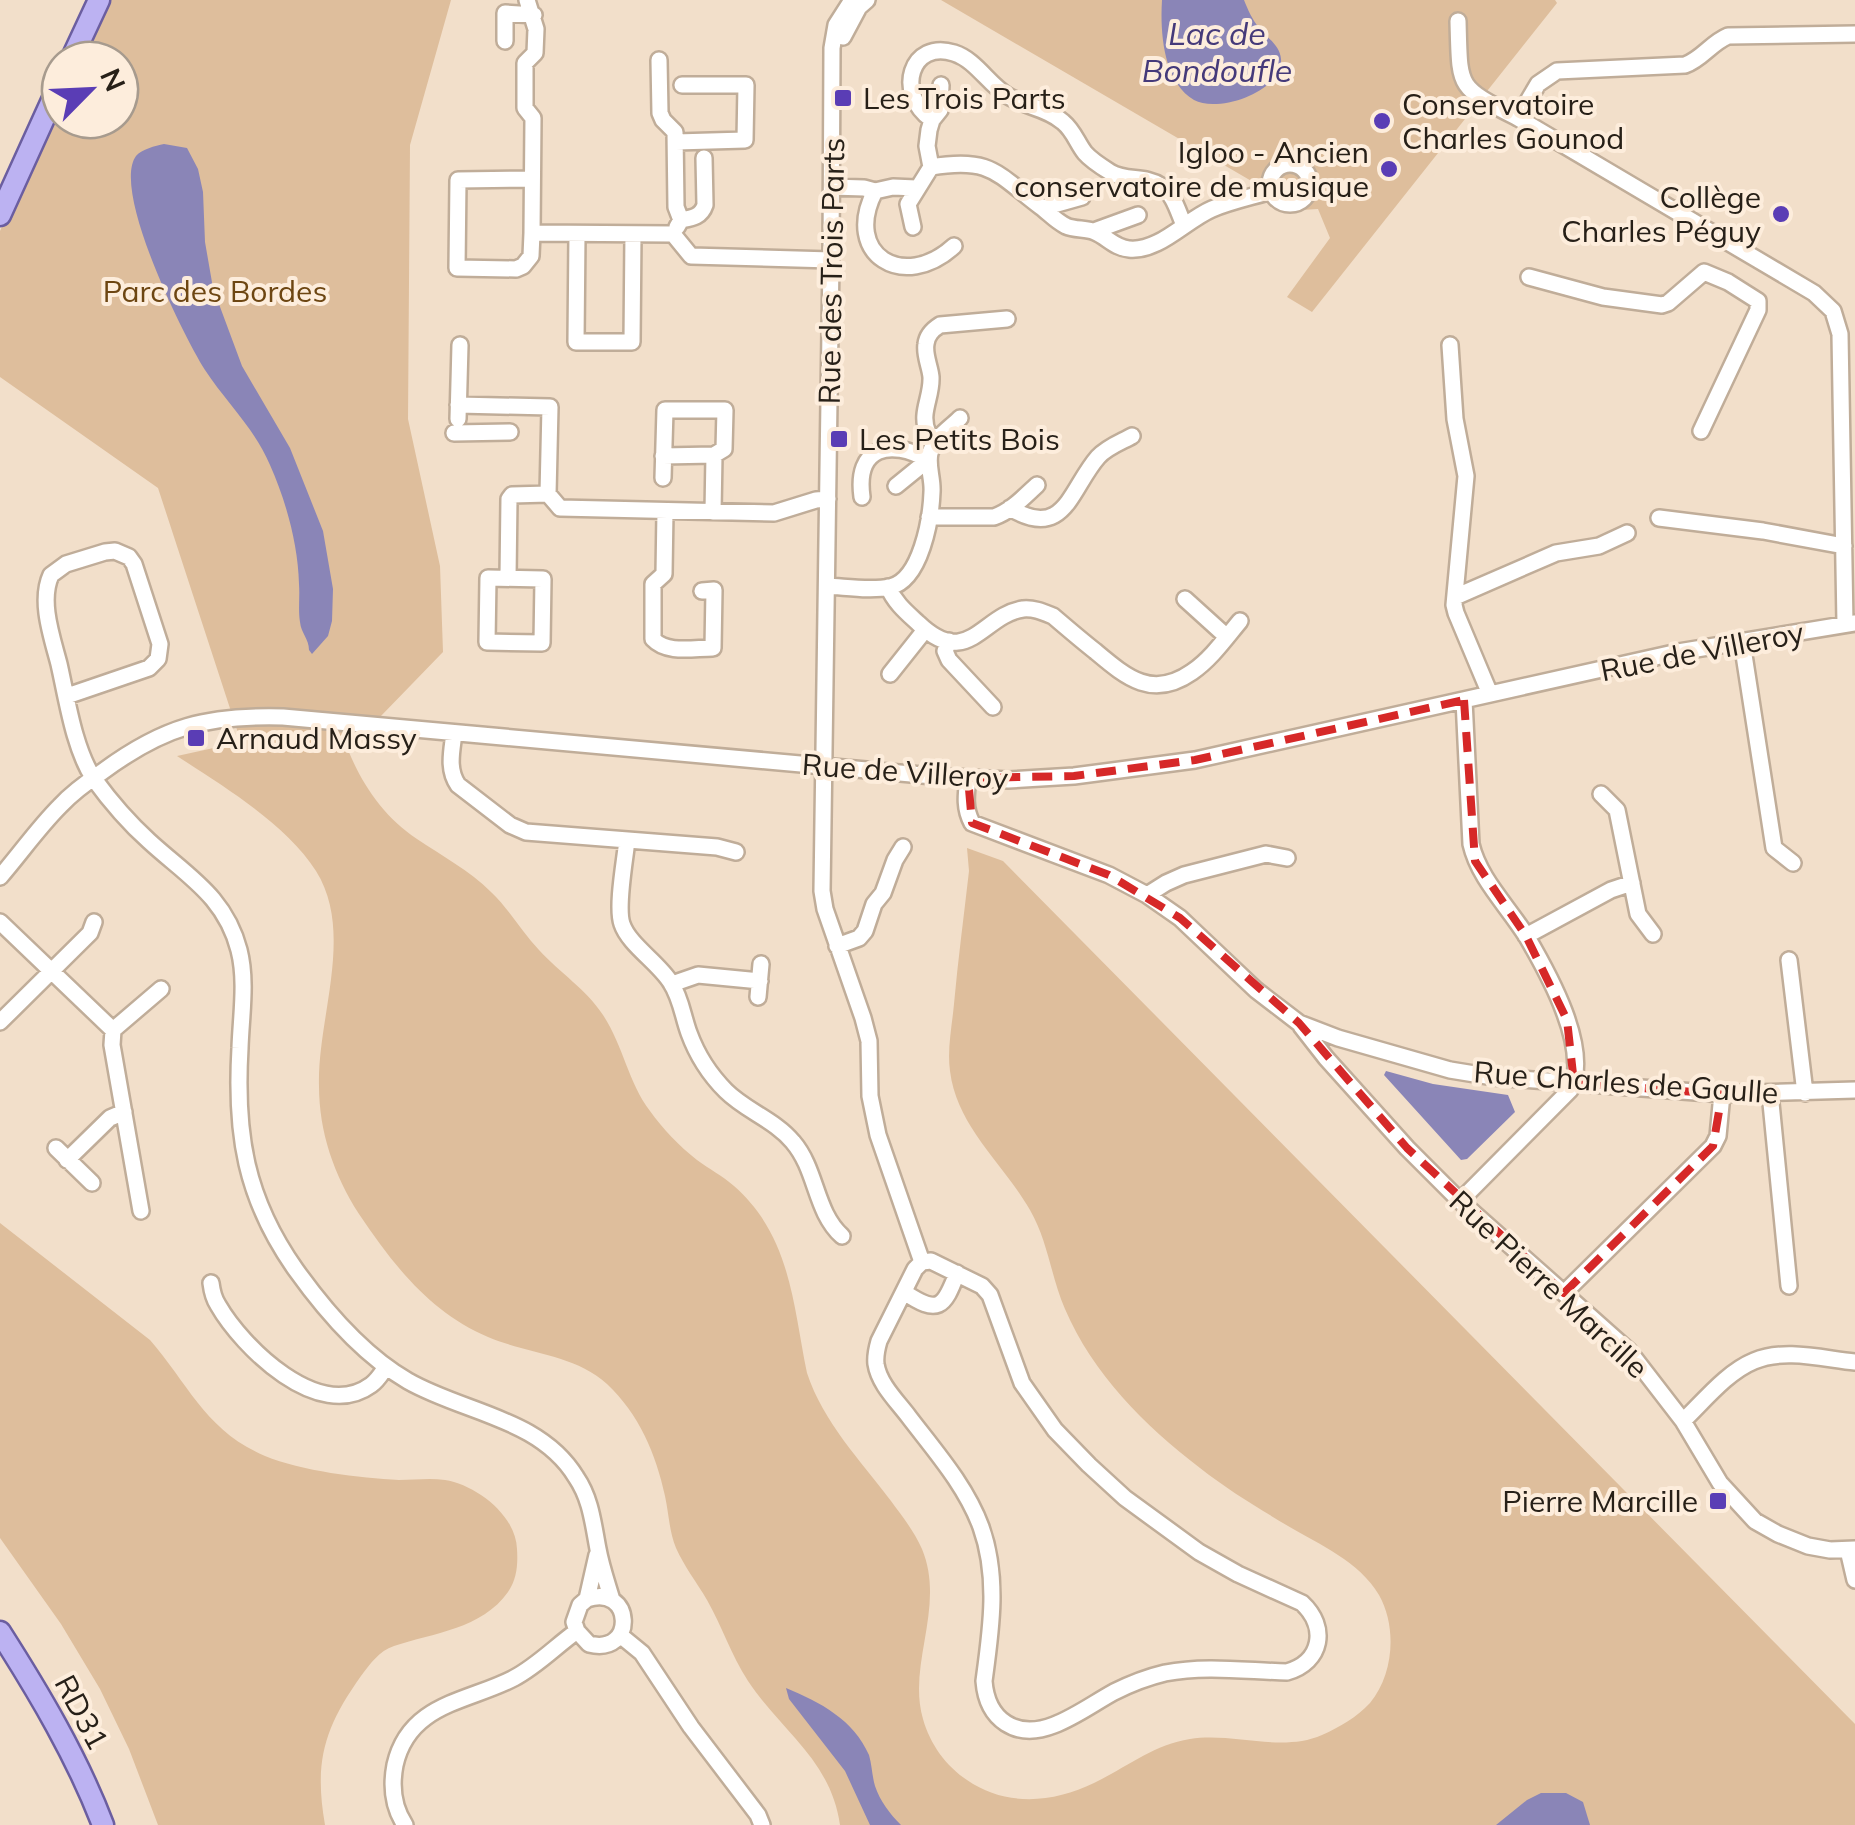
<svg xmlns="http://www.w3.org/2000/svg" width="1855" height="1825" font-family="Mulish,sans-serif">
  <rect width="100%" height="100%" fill="#f2dfca"/>
  <path fill="#debe9c" d="M104 0H451L410 145 408 419 440 566 443 652 348 750C363 786 384 817 417 839 442 856 469 870 491 892 509 909 522 932 539 950 560 973 586 989 603 1015 623 1045 628 1082 650 1111 663 1129 679 1146 697 1160 709 1169 723 1176 734 1186 791 1236 793 1305 807 1373 823 1422 861 1461 891 1501 902 1516 914 1531 922 1549 946 1607 907 1664 923 1719 930 1744 946 1766 967 1780 1006 1807 1053 1803 1094 1783 1127 1767 1153 1745 1190 1739 1233 1732 1281 1753 1322 1735 1340 1727 1357 1717 1370 1703 1394 1674 1397 1627 1379 1595 1359 1561 1320 1545 1288 1526 1258 1508 1228 1490 1200 1468 1144 1425 1093 1374 1065 1309 1051 1277 1048 1241 1030 1210 1003 1163 957 1127 950 1071 947 1049 952 1026 954 1004 958 959 964 915 969 871L967 848 1003 861 1855 1724V1825H840C831 1760 781 1731 748 1681 731 1655 722 1626 707 1600 697 1583 684 1566 676 1548 669 1531 669 1514 665 1496 656 1454 639 1414 607 1384 574 1354 528 1354 488 1337 431 1313 393 1265 359 1214 334 1175 319 1132 319 1086 317 1018 355 933 316 871 286 824 223 786 177 756L241 742 158 488 0 377V231L60 98V120H120V60H77Z
    M941 0H1555L1557 3 1312 312 1287 297 1330 238 1318 209 1301 210Z
    M0 1223 150 1340C189 1385 206 1431 265 1456 301 1471 360 1478 399 1480 414 1480 430 1478 445 1480 476 1485 516 1515 517 1549 518 1564 517 1579 508 1592 482 1629 433 1633 394 1646 379 1651 370 1664 361 1676 324 1728 314 1762 325 1825H158L129 1749 100 1689 61 1624 0 1538Z"/>
  <path fill="#8a85b7" d="M1162 0H1244C1248 10 1252 19 1259 28 1266 37 1280 45 1281 59 1284 90 1219 114 1194 100 1163 82 1160 32 1162 0Z
    M164 144 187 148 198 169 203 192 205 242 213 288 242 366 290 448 323 531 333 589 332 621 328 636 312 654 309 650C309 639 301 633 300 622 298 609 300 597 299 584 298 544 286 501 270 465 255 429 226 402 205 370 184 337 111 190 136 156 142 149 155 146 164 144Z
    M1386 1071 1433 1084 1508 1095 1515 1112 1467 1159 1461 1160 1384 1075Z
    M786 1688C820 1702 854 1720 869 1755 872 1765 872 1776 875 1786 880 1801 890 1814 901 1825H870L845 1771 789 1699Z
    M1541 1793H1566L1583 1802 1590 1825H1496L1527 1800Z"/>
  <g fill="none" stroke-linecap="round" stroke-linejoin="round">
    <g stroke="#c0ad99" stroke-width="20">
      <path id="minor" d="M527 0 536 29 535 53 525 63V108L533 118 532 233 531 256 523 266 516 269 457 268 458 180 532 179
        M852 0 836 25 832 48 831 260 822 891 825 909 863 1018 869 1041 870 1096 878 1135 922 1262
        M1458 21C1460 90 1456 86 1518 118L1814 293 1833 311 1840 334 1845 624
        M843 37 859 7 867 0
        M505 41V13L534 15
        M659 60 660 113 663 120 675 132 676 207 681 220
        M1518 118 1538 84 1557 71 1685 65C1702 59 1711 43 1728 36L1855 34
        M932 120C894 93 911 39 954 53 976 60 988 84 1008 96 1026 107 1047 108 1063 122 1074 131 1077 143 1085 153 1091 160 1102 167 1110 172 1126 182 1145 175 1161 186 1174 194 1178 212 1184 225
        M676 142 745 140 746 85H682
        M1270 184a20 20 0 1 1 40 0a20 20 0 1 1-40 0Z
        M931 167 927 146 929 130 932 120 940 110 941 85
        M832 187 864 188 875 191 893 187 916 188
        M875 191C842 255 904 292 954 246
        M1043 208 1082 197
        M677 227 681 220C692 218 701 217 705 205L704 158
        M913 227 908 204 931 167C991 157 996 173 1041 207 1049 213 1056 221 1066 226 1075 230 1087 228 1095 232 1107 237 1115 248 1129 249 1159 252 1186 220 1212 209 1231 201 1251 197 1271 191
        M1094 231 1138 215
        M532 233 673 234
        M577 234 576 342H632L633 234
        M673 234 691 256 831 260
        M1529 277 1603 297 1662 305 1668 303 1704 272 1728 282 1758 301V310L1701 431
        M1450 345 1455 419 1466 476 1454 605 1456 613 1490 694
        M458 405 550 407 548 494
        M458 419 460 345
        M454 433 510 432
        M936 438 928 433C919 413 932 398 931 377 930 366 924 355 926 344 927 335 932 330 940 325L1007 319
        M663 478 665 410H725L724 449 714 455 663 456
        M548 494 560 508 774 513 816 500 828 499
        M862 497C855 447 890 438 928 460L896 486
        M1010 508C1065 541 1070 489 1098 457 1107 447 1121 442 1132 436
        M665 511 664 574 653 584V639C667 654 693 648 713 648L714 590 702 591
        M713 512 714 455
        M929 517H994C1011 511 1024 497 1037 485
        M1659 518 1763 531 1844 546
        M488 578 543 579 542 643 487 642Z
        M508 578 509 499 512 495 548 494
        M827 586C847 587 871 591 890 587 921 580 931 519 932 492 933 479 927 466 930 453 935 437 948 430 960 418
        M888 587C895 603 906 612 918 623 968 671 982 615 1023 609 1034 608 1043 612 1053 616 1067 628 1081 640 1095 651 1126 677 1152 700 1192 672 1211 659 1225 639 1240 621
        M1455 597 1556 553 1599 546 1627 533
        M1185 599 1227 637
        M949 641 945 651 949 660 993 707
        M1742 642 1774 848 1793 863
        M890 674 925 630
        M67 696 149 668 158 659 160 644 134 564 129 557 115 551 105 552 66 564 51 575C39 601 52 637 59 664 67 699 74 749 94 779 110 801 129 823 149 841 187 876 225 896 239 950 247 981 241 1016 240 1048 235 1133 245 1198 296 1270 326 1312 363 1355 408 1381 464 1413 540 1418 576 1477 591 1499 593 1523 598 1549 601 1566 607 1583 612 1600
        M454 733C452 751 447 769 458 785L510 825 526 832 717 847 736 852
        M968 778C966 795 964 808 972 823L1109 875 1147 895 1180 918 1256 990 1299 1023 1338 1038 1450 1070 1493 1077 1722 1094 1855 1090
        M1601 794 1617 810 1638 914 1653 934
        M627 840C625 860 616 907 622 924 629 945 659 963 671 983 681 998 683 1017 689 1033 697 1055 710 1075 726 1091 746 1111 775 1120 793 1142 817 1170 815 1212 842 1236
        M0 877C20 854 38 828 60 806 72 793 87 782 102 772 164 726 207 715 283 717L933 776 1008 780 1074 776 1195 760 1678 652 1855 623
        M1147 895 1166 883 1184 875 1266 854 1287 858
        M0 922 113 1030
        M1526 936 1611 890 1632 883
        M837 946 859 938 865 931 874 904 883 893 895 860 903 847
        M1789 960 1805 1093
        M672 984 698 975 760 981
        M758 997 761 964
        M0 1022 90 933 94 922
        M1301 1026 1326 1058 1407 1148 1460 1201 1629 1351 1683 1421 1720 1483 1755 1521 1778 1534 1808 1546 1830 1550 1855 1549
        M1770 1093 1789 1286
        M56 1148 92 1183
        M67 1160 110 1118 124 1112
        M1460 1201 1570 1090C1591 1049 1548 973 1527 937 1508 906 1479 879 1471 844L1464 700
        M141 1211 112 1045 113 1030 161 989
        M931 1261 982 1286 990 1295 1022 1383 1055 1430 1089 1465 1125 1498 1199 1552 1238 1574 1302 1603C1328 1627 1322 1662 1287 1672 1246 1671 1206 1665 1165 1673 1148 1677 1130 1684 1114 1692 1094 1703 1075 1717 1054 1725 1016 1740 987 1720 984 1681 991 1630 999 1577 981 1527 966 1486 935 1451 909 1417 897 1401 879 1384 876 1364 875 1356 877 1348 879 1341L915 1269 922 1262Z
        M211 1283C212 1291 214 1299 218 1305 242 1347 319 1423 371 1385 378 1380 381 1374 386 1367
        M904 1292C938 1315 944 1308 957 1273
        M1564 1293 1713 1146 1718 1136 1722 1094
        M1683 1421C1704 1401 1727 1372 1754 1361 1784 1348 1824 1359 1855 1362
        M1848 1550 1855 1580
        M587 1599C633 1583 637 1656 589 1644L577 1631 574 1622 580 1605 587 1599 597 1555
        M620 1635 642 1653 691 1727 758 1815 762 1825
        M405 1825C393 1807 391 1786 395 1765 409 1703 468 1702 514 1678 537 1666 556 1646 577 1631"/>
    </g>
    <g stroke="#6b5ea0" stroke-width="25">
      <path id="major" d="M71 60 99 0
        M0 215 60 83
        M0 1632C39 1693 77 1757 103 1825"/>
    </g>
    <use href="#minor" stroke="#fff" stroke-width="15"/>
    <use href="#major" stroke="#bcb2f2" stroke-width="20"/>
  </g>
  <path fill="none" stroke="#d62828" stroke-width="8" stroke-dasharray="20 12" stroke-linejoin="round" d="M1464 700 1475 861 1526 936 1567 1020 1574 1083 1722 1094 1713 1146 1564 1293 1407 1148 1299 1023 1180 918 1109 875 972 823 968 778 1074 776 1195 760Z"/>
  <g fill="#5a3db5" stroke="#fdeddc" stroke-width="4">
    <rect x="833" y="88" width="20" height="20" rx="5"/>
    <circle cx="1382" cy="121" r="10"/>
    <circle cx="1389" cy="169" r="10"/>
    <circle cx="1781" cy="214" r="10"/>
    <rect x="829" y="429" width="20" height="20" rx="5"/>
    <rect x="186" y="728" width="20" height="20" rx="5"/>
    <rect x="1708" y="1491" width="20" height="20" rx="5"/>
  </g>
  <g text-anchor="middle" dominant-baseline="central" stroke-width="8" stroke-linejoin="round" paint-order="stroke">
    <g font-size="30" fill="#272018" stroke="#fdeddc" text-anchor="start">
      <text x="863" y="98">Les Trois Parts</text>
      <text x="1402" y="104">Conservatoire<tspan x="1402" dy="34">Charles Gounod</tspan></text>
      <text x="1369" y="152" text-anchor="end">Igloo - Ancien<tspan x="1369" dy="34">conservatoire de musique</tspan></text>
      <text x="1761" y="197" text-anchor="end">Collège<tspan x="1761" dy="34">Charles Péguy</tspan></text>
      <text x="859" y="439">Les Petits Bois</text>
      <text x="216" y="738">Arnaud Massy</text>
      <text x="1698" y="1501" text-anchor="end">Pierre Marcille</text>
    </g>
    <g font-size="30" fill="#272018" stroke="#fdeddc">
      <text transform="translate(831 271) rotate(-89)">Rue des Trois Parts</text>
      <text transform="translate(1702 651) rotate(-11)">Rue de Villeroy</text>
      <text transform="translate(905 771) rotate(4)">Rue de Villeroy</text>
      <text transform="translate(1626 1082) rotate(4)">Rue Charles de Gaulle</text>
      <text transform="translate(1549 1284) rotate(43)">Rue Pierre Marcille</text>
      <text transform="translate(82 1712) rotate(62)">RD31</text>
    </g>
    <g font-size="30" fill="#6d4612" stroke="#fdeddc">
      <text x="215" y="291">Parc des Bordes</text>
    </g>
    <g font-size="32" font-style="italic" fill="#453a7a" stroke="#fdeddc">
      <text x="1217" y="33">Lac de<tspan x="1217" dy="37">Bondoufle</tspan></text>
    </g>
  </g>
  <g transform="translate(90 90) rotate(66)"><circle r="48" fill="#fdeddc" stroke="#a79b8e" stroke-width="2.5"/>
  <path d="M0-8L18 38L0 25L-18 38Z" fill="#5a3db5"/>
  <text y="-15" font-size="28" font-weight="bold" text-anchor="middle" fill="#272018">N</text>
  </g>
</svg>
